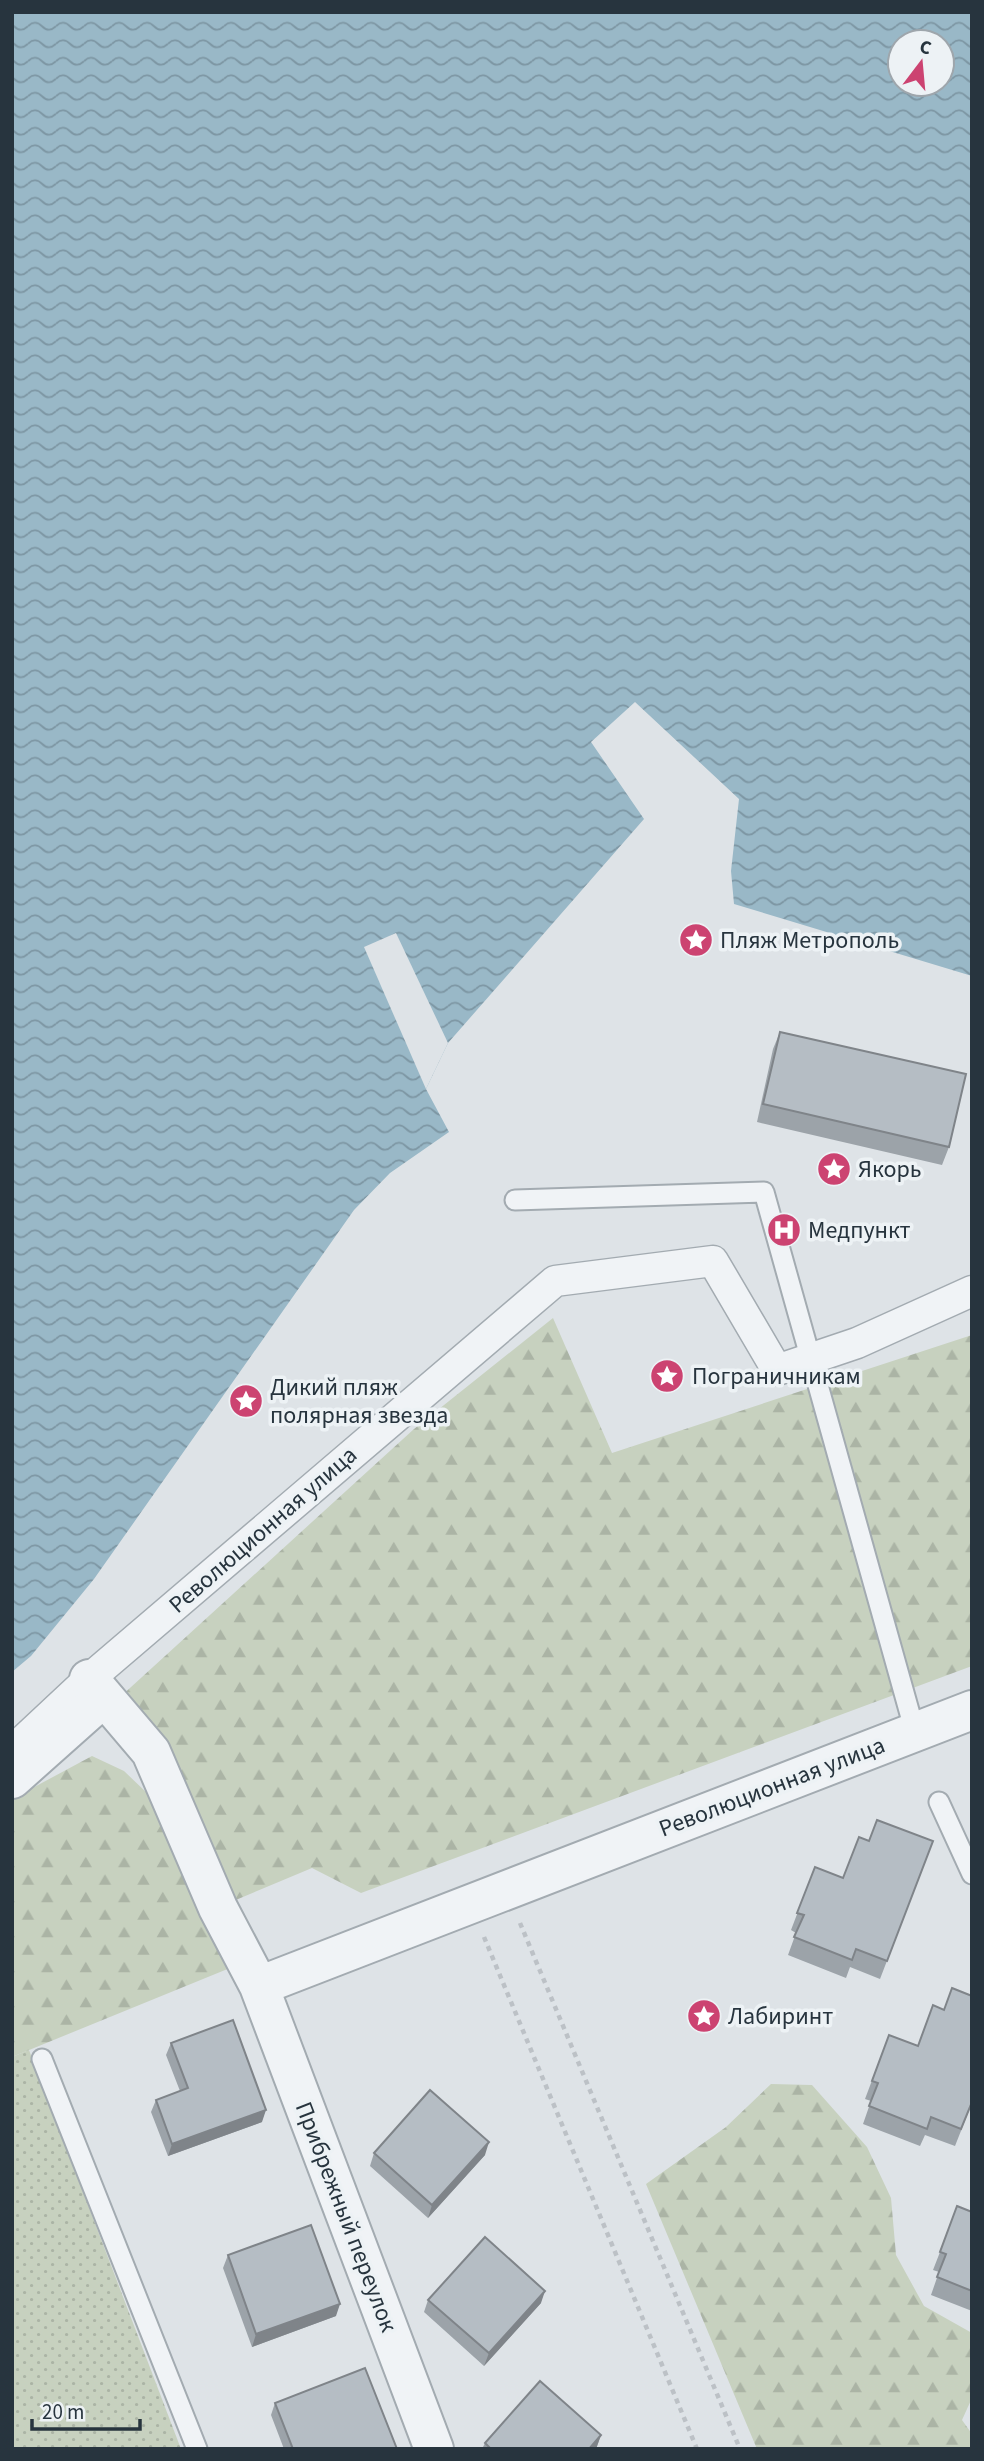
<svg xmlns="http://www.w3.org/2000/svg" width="984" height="2461" font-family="'Source Sans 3',sans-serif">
  <defs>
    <pattern id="grass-dots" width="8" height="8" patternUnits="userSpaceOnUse" patternTransform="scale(1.75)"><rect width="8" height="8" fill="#c7d1bf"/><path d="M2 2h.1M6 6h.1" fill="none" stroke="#abb4a5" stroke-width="1.8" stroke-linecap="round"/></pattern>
    <pattern id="forest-firs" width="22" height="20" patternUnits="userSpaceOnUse" patternTransform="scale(1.75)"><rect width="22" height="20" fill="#c7d1bf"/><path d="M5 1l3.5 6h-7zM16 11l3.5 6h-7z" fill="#abb4a5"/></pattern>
    <pattern id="water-waves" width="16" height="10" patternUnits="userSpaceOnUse" patternTransform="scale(1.75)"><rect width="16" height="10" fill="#99b8c7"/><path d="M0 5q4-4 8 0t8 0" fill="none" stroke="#7d96a3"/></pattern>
  </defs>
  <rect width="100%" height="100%" fill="#dee3e7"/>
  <path fill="url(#grass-dots)" d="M29 2050 181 2449H12V2057Z"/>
  <path fill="url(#forest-firs)" d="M553 1318 612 1453 972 1335V1666L361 1893 312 1868 231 1902 119 1698 414 1429Z
    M92 1756 124 1771 147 1793 230 1968 12 2057V1799Z
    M771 2084 812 2085 867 2147 891 2198 896 2255 924 2306 972 2333V2398L962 2420 972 2434V2449H757L646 2184 726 2127Z"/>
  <path fill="url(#water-waves)" fill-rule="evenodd" d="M12 12H972V976L734 904 731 871 739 799 635 702 591 742 644 819 448 1043 426 1089 449 1132 390 1173 354 1210 94 1579 31 1656 12 1672ZM900 42H942V84H900Z"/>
  <path fill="#dee3e7" d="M396 933 448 1043 426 1089 364 947Z"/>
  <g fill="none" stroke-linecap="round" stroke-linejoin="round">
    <g stroke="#a3abb1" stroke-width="23">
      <path id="service" d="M515 1200 764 1192 915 1732
        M939 1802 972 1874
        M42 2059 197 2449"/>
    </g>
    <g stroke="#a3abb1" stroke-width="33">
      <path id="pedestrian" d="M12 1751 89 1679 555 1281 713 1261 777 1370 857 1343 972 1291"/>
    </g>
    <g stroke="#a3abb1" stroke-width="42">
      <path id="minor" d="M89 1679 151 1752 218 1908 259 1986 434 2449
        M12 1779 104 1697
        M259 1986 972 1710"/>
    </g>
    <path stroke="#bcc1c6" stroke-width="4.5" stroke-dasharray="5 5" stroke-linecap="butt" d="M520 1923 740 2449
      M484 1937 697 2449"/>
    <use href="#service" stroke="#f0f3f6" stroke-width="19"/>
    <use href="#pedestrian" stroke="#f0f3f6" stroke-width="30"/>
    <use href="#minor" stroke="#f0f3f6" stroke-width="38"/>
  </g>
  <path fill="#9ca3a9" d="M780 1032 949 1147 942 1165 757 1122 773 1049Z
    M869 1841H933L880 1979 850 1967 846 1978 788 1955 796 1933 791 1930 815 1867 843 1878Z
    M889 2035 972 2103 955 2146 925 2135 920 2146 863 2124 871 2101 865 2099Z
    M171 2043 262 2122 168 2156 151 2112 156 2100 180 2091 166 2055Z
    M374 2153 485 2155 428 2218 370 2166Z
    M972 2212V2311L931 2295 939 2272 933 2270 940 2252Z
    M228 2255 336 2316 252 2347 223 2268Z
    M428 2300 541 2303 484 2366 424 2312Z
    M275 2403 397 2449H284L271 2415Z
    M601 2435 596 2449H482L485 2443Z"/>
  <path fill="#7f8489" d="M266 2110 262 2122 168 2156 172 2144Z
    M489 2142 485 2155 428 2218 432 2205Z
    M545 2291 541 2303 484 2366 489 2353Z
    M340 2304 336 2316 252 2347 256 2334Z
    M601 2435 596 2449H589Z"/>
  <path fill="#b5bdc4" stroke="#7f8489" stroke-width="2" d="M780 1032 966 1074 949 1147 763 1104Z
    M877 1820 933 1841 887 1961 856 1949 852 1960 794 1937 804 1915 797 1913 815 1867 843 1878 859 1837 869 1841Z
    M952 1988 972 1996V2102L961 2129 931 2117 927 2129 869 2106 878 2083 872 2081 889 2035 918 2046 933 2005 944 2010Z
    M233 2020 266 2110 172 2144 156 2100 188 2088 171 2043Z
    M430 2090 489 2142 432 2205 374 2153Z
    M957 2206 972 2212V2291L937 2277 946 2254 940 2252Z
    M311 2225 340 2304 256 2334 228 2255Z
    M485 2237 545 2291 489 2353 428 2300Z
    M365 2368 397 2449H293L275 2403Z
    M540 2381 601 2435 589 2449H491L485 2443Z"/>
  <defs>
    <g id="sight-disc" transform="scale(1.75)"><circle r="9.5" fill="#cc4371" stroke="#edf2f5"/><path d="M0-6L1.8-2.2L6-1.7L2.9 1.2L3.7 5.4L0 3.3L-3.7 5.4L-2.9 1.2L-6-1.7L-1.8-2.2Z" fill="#fff"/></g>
    <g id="hospital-disc" transform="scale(1.75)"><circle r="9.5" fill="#cc4371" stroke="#edf2f5"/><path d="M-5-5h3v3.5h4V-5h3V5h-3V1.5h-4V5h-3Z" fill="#fff"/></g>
  </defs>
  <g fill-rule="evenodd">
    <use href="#sight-disc" x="696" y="940"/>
    <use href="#sight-disc" x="834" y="1169"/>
    <use href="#hospital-disc" x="784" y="1230"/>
    <use href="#sight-disc" x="667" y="1376"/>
    <use href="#sight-disc" x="246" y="1401"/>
    <use href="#sight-disc" x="704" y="2016"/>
  </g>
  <g text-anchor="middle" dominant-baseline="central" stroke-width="7" stroke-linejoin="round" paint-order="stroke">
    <g font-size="24" fill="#27343e" stroke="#edf2f5" text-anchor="start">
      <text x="720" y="940">Пляж Метрополь</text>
      <text x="858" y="1169">Якорь</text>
      <text x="808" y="1230">Медпункт</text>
      <text x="692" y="1376">Пограничникам</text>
      <text x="270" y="1387">Дикий пляж<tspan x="270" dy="28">полярная звезда</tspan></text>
      <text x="728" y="2016">Лабиринт</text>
    </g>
    <g font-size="24" fill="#27343e" stroke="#edf2f5">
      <text transform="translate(263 1530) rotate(-41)">Революционная улица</text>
      <text transform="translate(772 1787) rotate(-21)">Революционная улица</text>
      <text transform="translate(346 2217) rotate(69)">Прибрежный переулок</text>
    </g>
  </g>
  <rect width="984" height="2461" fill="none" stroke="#27343e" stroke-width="28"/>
  <g transform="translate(921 63) rotate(16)"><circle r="33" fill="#edf2f5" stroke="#9ea6ac" stroke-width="2"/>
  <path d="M0-5L12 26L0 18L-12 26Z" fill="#cc4371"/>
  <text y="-10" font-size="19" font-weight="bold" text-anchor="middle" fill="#27343e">С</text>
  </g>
  <path d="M32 2419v10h108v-10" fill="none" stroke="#27343e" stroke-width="3.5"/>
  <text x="42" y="2419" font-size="21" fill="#27343e" stroke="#edf2f5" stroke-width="5" paint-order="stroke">20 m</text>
</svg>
